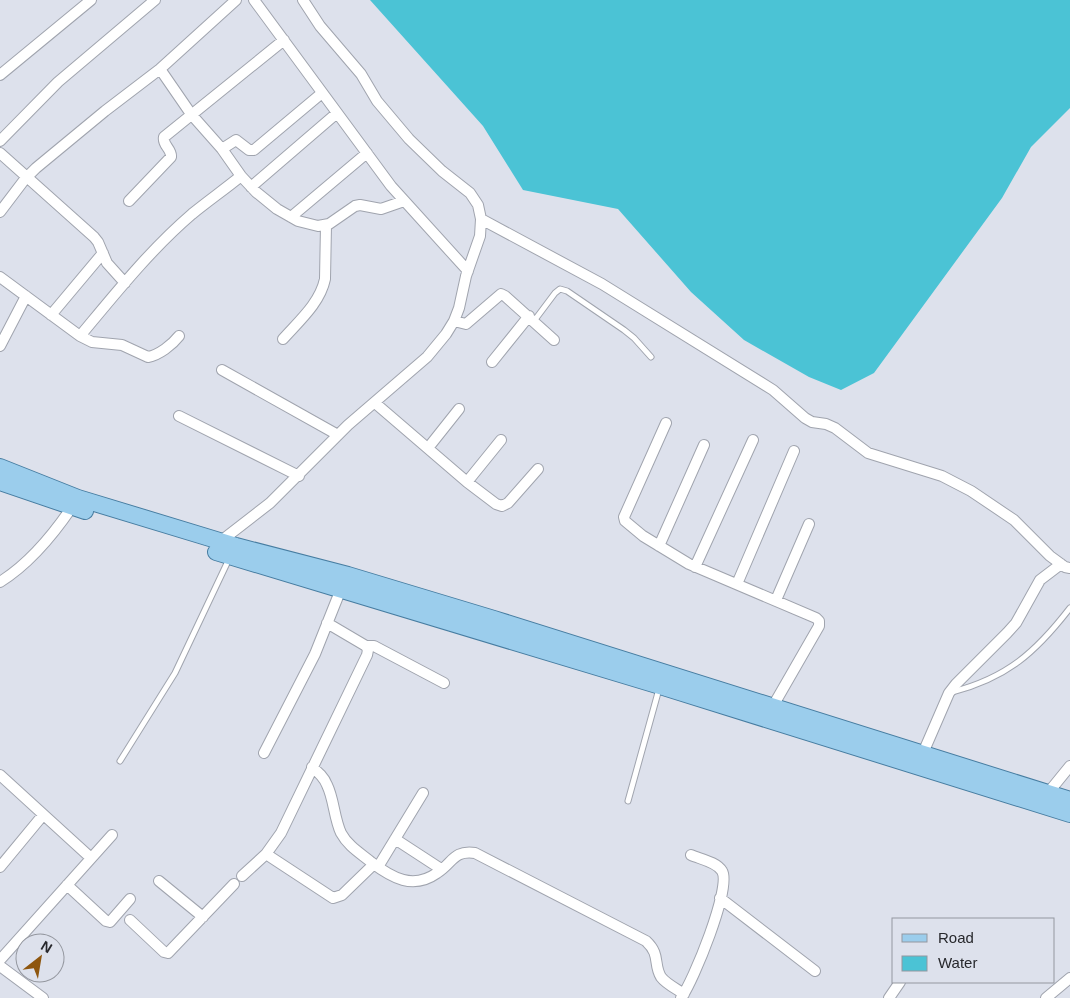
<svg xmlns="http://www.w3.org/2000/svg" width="1070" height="998" font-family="Arial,sans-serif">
  <rect width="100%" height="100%" fill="#dde1ec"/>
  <path fill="#4bc3d5" d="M370 0H1070V108L1031 147 1002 198 874 373 841 390 809 377 744 340 691 292 618 209 523 190 483 126Z"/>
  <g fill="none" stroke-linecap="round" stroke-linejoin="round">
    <g stroke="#a0a4ae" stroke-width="7">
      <path id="service" d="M534 321 555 293 560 289 567 291 624 330 634 338 651 357
        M952 692C1007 678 1036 652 1070 608
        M120 761 175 673 229 559
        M628 801 659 689"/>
    </g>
    <g stroke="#a0a4ae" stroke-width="12">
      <path id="minor" d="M254 0 391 186 468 271
        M160 69 191 114 222 149 241 176 256 192 277 209 298 221 318 226 329 224 355 206 360 205 381 209 404 201
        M0 75 91 0
        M0 141 58 82 155 0
        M222 149 236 140 249 150H254L322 93
        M0 153 94 237 98 242 107 263 125 283
        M251 187 337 113
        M129 201 171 157C172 149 162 145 164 137L284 40
        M0 212 25 179 36 168 105 111 160 69 236 0
        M291 217 367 153
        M481 219 602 284 773 390 805 418 812 422 826 424 835 428 868 453 942 476 971 491 1014 520 1050 556 1065 567 1070 568
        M0 277 80 336 92 342 122 345 148 357C159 355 172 345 179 336
        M51 315 103 253
        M454 321 466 324 501 294 505 296 554 340
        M80 336C115 294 150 250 192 214 208 201 225 189 241 176
        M283 339C299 321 320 303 325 279L326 225
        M0 346 26 296
        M492 362 529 316
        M222 370 338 435
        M375 403 467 482 496 504 502 506 508 503 538 469
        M179 416 299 476
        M666 423 624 517 625 521 643 536 689 564 816 618 819 621V626L773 706
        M428 448 459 409
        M467 482 501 440
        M221 541 270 503 348 425 427 357 446 334 454 321 459 308 466 276 480 236 481 219 478 205 470 193 442 171 409 139 377 101 361 74 320 26 303 0
        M659 546 704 445
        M695 567 753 440
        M0 582C29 564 53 535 72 507
        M737 584 794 451
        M776 600 809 524
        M366 646H374L444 683
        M264 753 315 654 341 589
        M923 753 949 693 956 684 1007 633 1016 623 1040 580 1061 564
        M312 767C318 772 324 777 327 785 334 799 334 818 341 833 348 846 360 853 371 862 392 878 413 890 437 873 453 863 453 850 475 853L646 941C661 955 653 964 661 977 666 984 677 989 684 994
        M0 775 91 858
        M1048 793 1070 766
        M395 839 441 869
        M266 854 333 898 342 895 374 864
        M0 867 43 815
        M378 867 423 793
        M242 876 266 854 281 833 367 655 368 650 366 646 327 623
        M159 881 203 917
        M67 885 106 921 110 922 130 899
        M720 898 815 971
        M130 920 164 952 168 953 234 884
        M0 960 112 835
        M0 966 43 998
        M681 998C693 982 732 887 722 871 717 862 700 859 691 855
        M889 998 900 982
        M1046 998 1070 978"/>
    </g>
    <g stroke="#477da1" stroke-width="18">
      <path id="primary" d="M0 467 78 498 236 546 348 575 494 619 1070 800
        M0 482 85 511
        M216 552 660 686 1070 814"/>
    </g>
    <use href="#service" stroke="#fff" stroke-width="5"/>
    <use href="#minor" stroke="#fff" stroke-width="10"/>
    <use href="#primary" stroke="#9bcdec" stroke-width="16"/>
  </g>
  <rect x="892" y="918" width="162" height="65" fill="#dde1ec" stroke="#94979f"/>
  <rect x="902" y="934" width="25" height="8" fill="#9bcdec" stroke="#94979f"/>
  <text x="938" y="943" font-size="15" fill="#27282c">Road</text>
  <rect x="902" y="956" width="25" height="15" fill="#4bc3d5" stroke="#94979f"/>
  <text x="938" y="968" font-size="15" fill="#27282c">Water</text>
  <g transform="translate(40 958) rotate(31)"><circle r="24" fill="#dde1ec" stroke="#94979f"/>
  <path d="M0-4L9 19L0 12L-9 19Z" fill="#8e560e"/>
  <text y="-8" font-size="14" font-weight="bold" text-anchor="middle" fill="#27282c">N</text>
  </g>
</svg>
